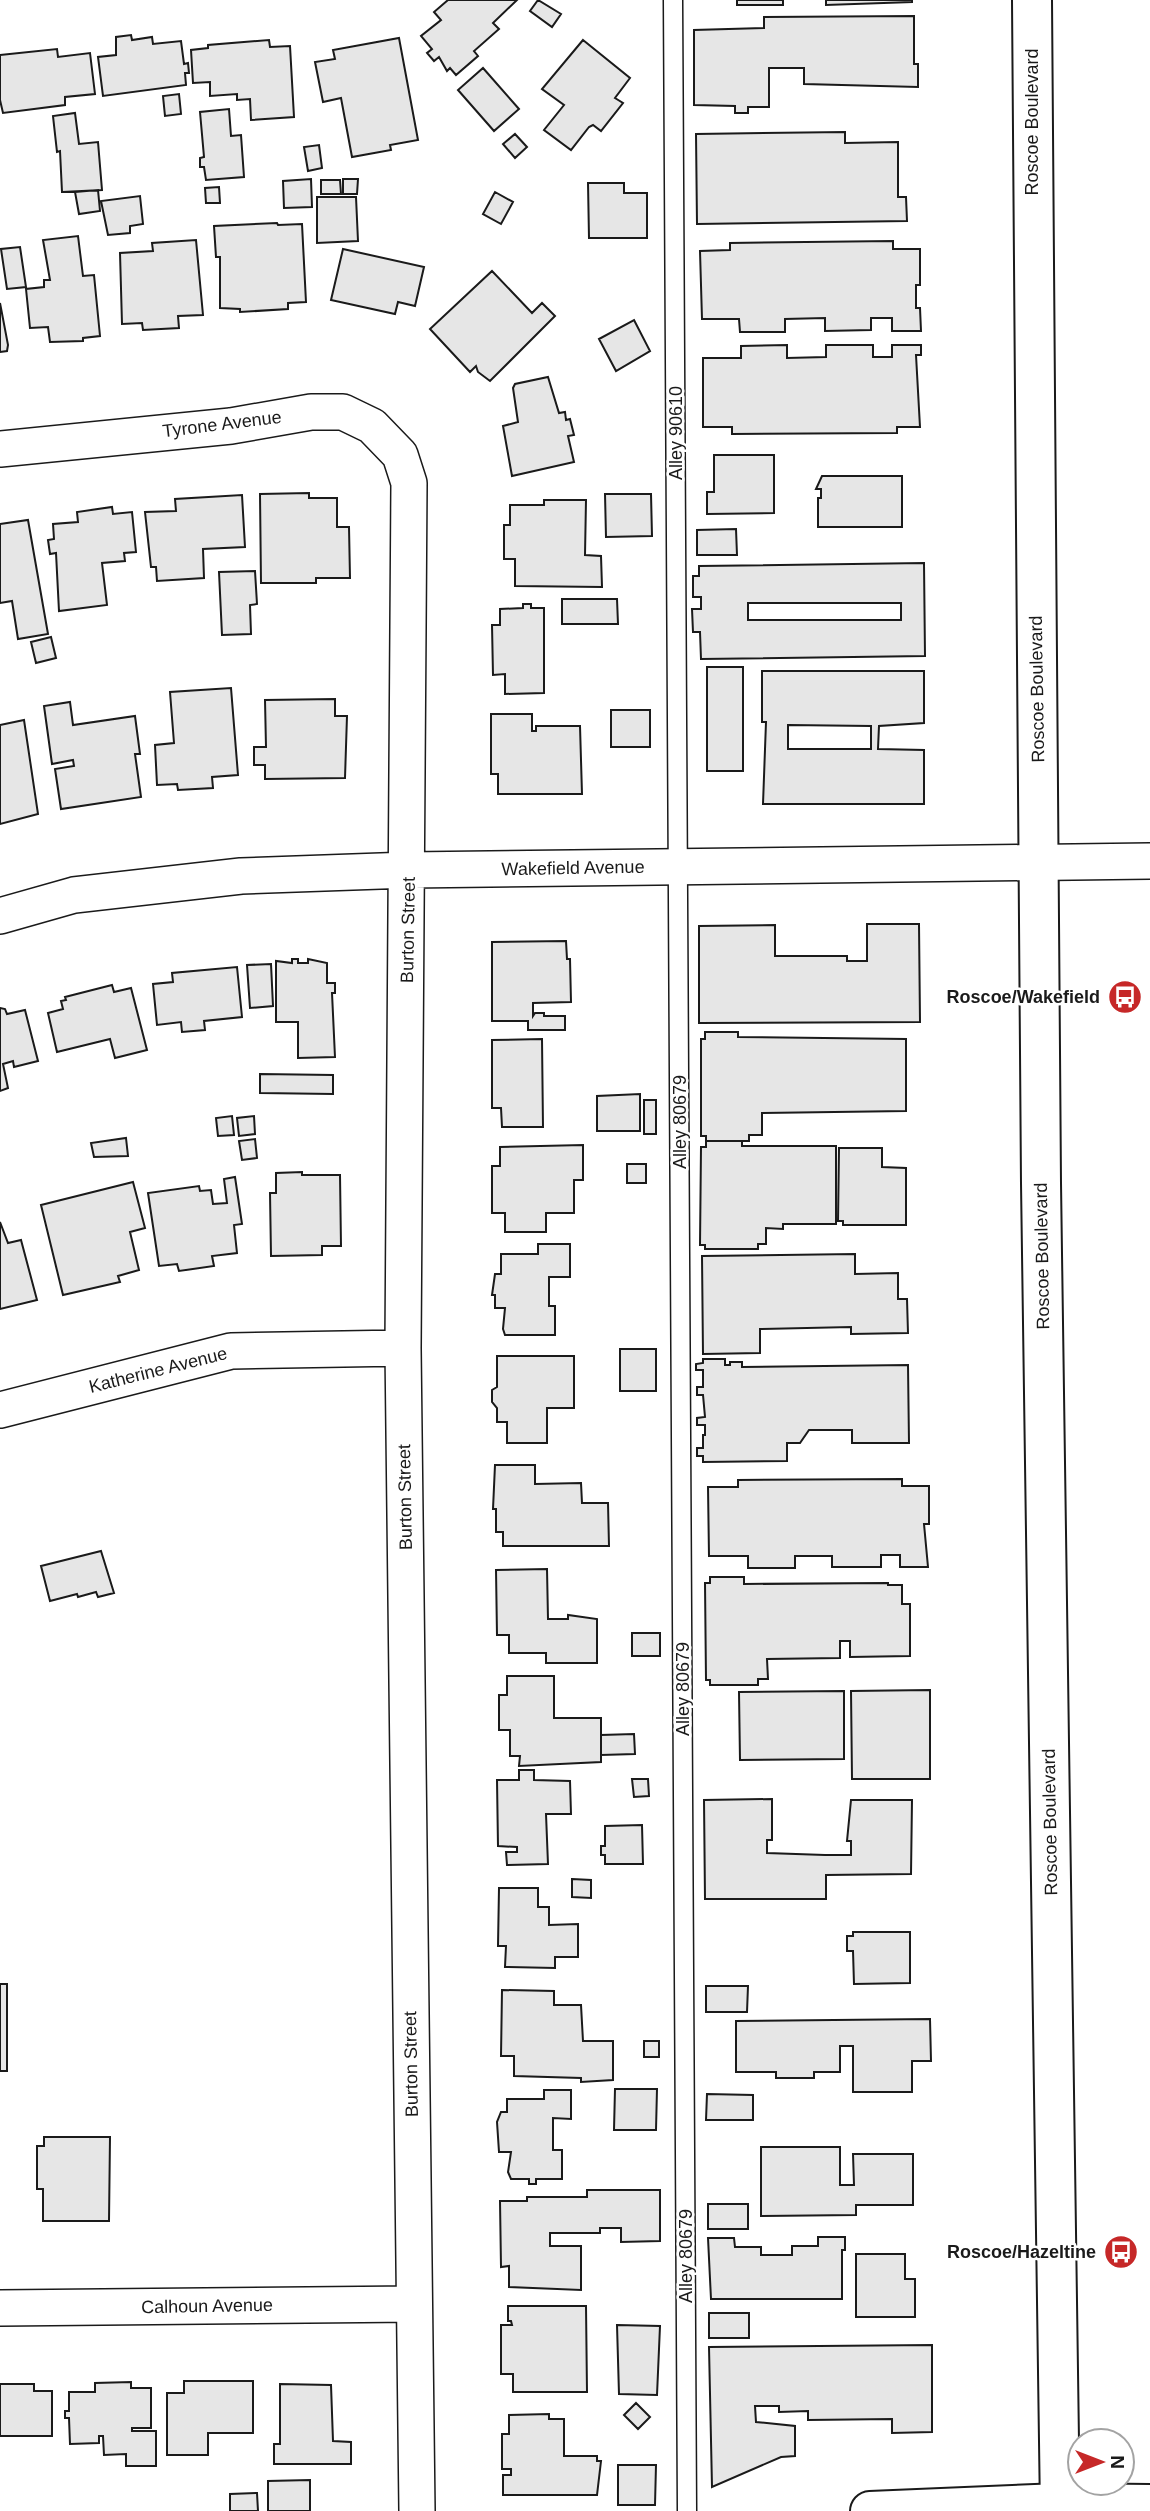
<svg xmlns="http://www.w3.org/2000/svg" width="1150" height="2511" font-family="Arial,sans-serif">
  <rect width="100%" height="100%" fill="#fff"/>
  <path fill="#e6e6e6" stroke="#1a1a1a" stroke-width="2" fill-rule="evenodd" d="M448 0H517L493 23 499 29 474 51 478 56 456 75 450 68 447 71 439 57 434 61 427 53 432 49 421 36 441 20 434 12Z
    M538 0 561 14 552 27 530 11Z
    M737 0H783V5H737Z
    M826 0H912V2L826 5Z
    M914 16V64H918V87L804 84V68H769V107H748V113H735V106L694 105V30L764 28V17Z
    M131 35 132 40 152 37 153 44 181 41 184 64 188 63 189 73H185L186 85 103 96 98 57 116 55V37Z
    M399 38 418 140 390 145 391 150 352 157 341 98 323 102 315 62 335 59 333 50Z
    M269 40 270 47 290 46 294 117 251 120 250 99 237 100V94L210 96V82L193 83 191 50 208 48V45Z
    M583 40 630 78 615 98 623 103 601 131 593 125 589 127 571 150 544 130 564 105 542 89Z
    M57 49 58 57 90 53 95 94 65 97V105L3 113 0 100V55Z
    M483 68 519 109 494 131 458 90Z
    M179 94 181 114 165 116 163 96Z
    M229 109 231 136 241 135 244 177 206 180 204 167H200V158L204 157 200 112Z
    M75 113 79 144 98 142 102 190 62 192 60 151 57 152 53 116Z
    M845 132V143L898 142V197H906L907 221 697 224 696 134Z
    M515 134 527 147 515 158 503 144Z
    M319 145 322 168 308 171 304 147Z
    M311 179 312 207 284 208 283 181Z
    M343 179H358L357 194H343Z
    M321 180H340L341 194H321Z
    M588 183H624V193H647V238H589Z
    M219 187 220 203H206L205 188Z
    M98 190 100 211 79 214 75 192Z
    M495 192 513 202 501 224 483 214Z
    M140 196 143 224 130 226V233L108 235 101 201Z
    M317 197H356L358 241 317 243Z
    M277 223 278 225 302 224 306 302 288 303V309L240 312V309L220 308V257H216L214 226Z
    M78 236 83 276 94 275 100 336 83 338V341L50 342 48 327 30 328 26 289 44 287V280H50L43 240Z
    M196 240 203 315 178 316 179 328 143 330 142 323 122 324 120 253 153 251 152 243Z
    M893 241V249H920V285H916V308H920L921 331H892V318H871V330L825 331V318L785 319V332H740L739 319H702L700 251 730 250V243Z
    M20 247 26 287 7 289 1 249Z
    M343 249 424 267 415 306 398 302 395 314 331 300Z
    M492 271 532 313 542 303 555 316 490 381 478 372 476 366 470 372 430 329Z
    M0 303 8 345 7 351 0 352Z
    M634 320 650 351 616 371 599 339Z
    M787 345V358L826 357V345H873V357H892V345H921V355H916L920 427H897V433L732 434V427H703V358H741V346Z
    M548 377 559 413 565 412 566 420 570 419 574 435 568 436 574 462 512 476 503 426 518 422 513 388 515 384Z
    M714 455H774V513L707 514V492H714Z
    M822 476H902V527H818V498H821V489H816Z
    M309 493V498H337V527H349L350 578H316V583H261L260 494Z
    M605 494H651L652 536 606 537Z
    M242 495 245 547 203 549 204 578 157 581 156 567H151L145 512 176 511 175 499Z
    M544 500H586L585 555 601 556 602 587 515 586V559H504V525H510V505H544Z
    M112 507 113 514 132 512 136 552 124 553 125 561 102 563 107 605 59 611 56 553 50 554 48 540 54 539 53 524 78 522 77 512Z
    M28 520 48 634 18 639 12 601 0 603V524Z
    M736 529 737 555H697V530Z
    M924 563 925 656 701 659 700 632H693L692 609H701V597H693V576H699V566ZM748 603H901V620H748Z
    M255 571 257 604 250 605 251 634 222 635 219 572Z
    M562 599H617L618 624H562Z
    M523 604H531V608H544V693L505 694V674L493 675 492 625H500V609L523 608Z
    M51 637 56 658 36 663 31 642Z
    M707 667H743V771H707Z
    M762 671H924V723L879 726 878 749 924 750V804H763L766 722H762ZM788 725 871 726V749H788Z
    M231 688 238 775 212 777 213 788 178 790 177 784 157 785 155 745 174 743 170 692Z
    M335 699V716H347L345 778 265 779V765H254V747H266L265 700Z
    M70 702 73 725 135 716 140 754H135L141 797 61 809 55 769 74 766 73 760 52 764 44 706Z
    M611 710H650V747H611Z
    M491 714H532V731H536V726H580L582 794H498V774H491Z
    M24 720 38 814 0 824V725Z
    M867 924H919L920 1022 699 1023V926L775 925V956H847V961H867Z
    M566 941 567 959H570L571 1002 533 1003V1016L535 1013H544V1016H565V1030H528V1021H492V942Z
    M292 959H298V963H308V959L327 963V983H335V993H332L335 1057 298 1058V1022H276V961L292 963Z
    M271 964 273 1006 250 1008 247 965Z
    M237 967 242 1017 204 1021 205 1030 182 1032 181 1022 157 1025 153 984 173 982 172 973Z
    M112 985 114 992 131 988 147 1050 115 1058 110 1039 57 1052 48 1013 63 1009 61 1001 66 1000 65 997Z
    M0 1008 5 1009 7 1014 25 1010 38 1061 14 1067 13 1061 3 1064 8 1088 0 1091Z
    M705 1032H738V1037L906 1039V1111L762 1113V1135H749V1141H706V1136H701V1039H705Z
    M542 1039 543 1127H502L501 1108H492V1040Z
    M260 1074 333 1075V1094L260 1093Z
    M640 1094V1131H597V1096Z
    M644 1100H656V1134H644Z
    M232 1116 234 1135 218 1136 216 1118Z
    M254 1116 255 1134 239 1136 237 1118Z
    M126 1138 128 1156 94 1157 91 1143Z
    M255 1139 257 1158 242 1160 239 1141Z
    M706 1141H749H742V1146H836V1224H783V1229L766 1228V1244H758V1249H705V1245H700L701 1147H706Z
    M583 1145V1180H574V1213H546V1232H505V1213H492V1166H500V1147Z
    M839 1148H882V1167L906 1168V1225H843V1221H838Z
    M627 1164H646V1183H627Z
    M302 1172V1175H340L341 1246H322V1255L271 1256 270 1193H276V1173Z
    M235 1177 242 1224 234 1225 237 1253 212 1256 214 1266 179 1271 177 1264 159 1266 148 1193 199 1186 200 1191 211 1190 213 1204 227 1203 224 1179Z
    M133 1182 145 1228 130 1232 139 1270 118 1276 120 1282 63 1295 41 1205Z
    M0 1222 8 1243 21 1240 37 1300 0 1309Z
    M538 1244H570V1277H549V1306H555V1335H505L503 1329 505 1308H495V1295H492L495 1274H501V1254H538Z
    M855 1254V1274L898 1273V1299H907L908 1333 851 1334V1327L760 1329V1353L703 1354 702 1256Z
    M620 1349H656V1391H620Z
    M497 1356H574V1408H547V1443H507V1422H497V1408L492 1402V1390L497 1387Z
    M703 1359H725V1365H730V1362H742V1367L908 1365 909 1443H852V1430H809L800 1443H787V1461L703 1462V1456H697V1448H703V1435H705V1425H697V1418L705 1417 703 1395H697V1387H703V1370H696V1364L703 1363Z
    M495 1465H535V1484L581 1483 582 1503H608L609 1546H503V1532H496V1509H493Z
    M902 1479V1486H929V1524H924L928 1567H900V1555H881V1567H832V1556H795V1568H748V1556H709L708 1487H738V1480Z
    M101 1551 114 1593 98 1597 96 1592 78 1597 77 1594 50 1601 41 1566Z
    M547 1569 548 1619H568V1615L597 1619V1663H546V1653H509V1635H497L496 1570Z
    M710 1577H744V1584L888 1583V1585H902V1604H910V1656L850 1657V1641H840V1658L767 1659 768 1679H758V1685H710V1680H706L705 1583H710Z
    M632 1633H660V1656H632Z
    M507 1676H554V1718H601V1762L519 1766 520 1756H510V1730H499V1695H507Z
    M930 1690V1779H852L851 1691Z
    M844 1691V1759L740 1760 739 1692Z
    M634 1734 635 1754 601 1755V1735Z
    M519 1770H534V1780L570 1781 571 1814H546L548 1864 507 1865 506 1852H517V1847L498 1846 497 1780H519Z
    M632 1779H648L649 1796 634 1797Z
    M772 1799V1840H767V1853L825 1855H851V1841H847L851 1800H912L911 1874 826 1875V1899H705L704 1800Z
    M642 1825 643 1864H605V1855H601V1846H605V1826Z
    M572 1879 591 1880V1898L572 1897Z
    M499 1888H538V1907H549V1925L578 1924V1957H555V1968L505 1967 506 1946H498Z
    M853 1932H910V1983L854 1984 853 1951H847V1936H853Z
    M0 1984H7V2071H0Z
    M706 1986H748L747 2012H706Z
    M502 1990 554 1991V2005H581L583 2041H613V2080L581 2082V2078L514 2076V2056H501Z
    M930 2019 931 2061H912V2092H853V2046H840V2072H814V2078H776V2072H736V2021Z
    M644 2041H659V2057H644Z
    M615 2089H657L656 2130H614Z
    M544 2090H571V2119L553 2118V2150H562V2179H536V2184H529V2179H511L508 2172 511 2152H499L497 2122 501 2112H507V2099H544Z
    M707 2094 753 2095V2120H706Z
    M44 2137H110L109 2221H43V2189H37V2146H44Z
    M761 2147H840V2185H854L853 2154H913V2205H856V2215L761 2216Z
    M587 2190H660V2241L621 2242V2228H600V2233H550V2246H581V2290L509 2287V2266L501 2267 500 2201H527V2197H587Z
    M708 2204H748V2229H708Z
    M818 2237H845V2250H842V2299H711L708 2238H734L735 2247H761V2255H792V2246H818Z
    M856 2254H905V2279H915V2317H856Z
    M508 2306H586L587 2392H513V2374H501V2325H512L511 2321H508Z
    M709 2313H749V2338H709Z
    M617 2325 660 2326 657 2395 619 2394Z
    M932 2345V2432L892 2433V2419L808 2420V2411L779 2412V2406H755L756 2422 795 2426V2456L781 2457 712 2487 709 2347Z
    M184 2381H253V2433H208V2455H167V2393H184Z
    M131 2382V2388H151V2428H132V2431H156V2466H126V2454L104 2455 103 2436H99V2443L70 2444 69 2418H65V2411H69V2392H95V2383Z
    M0 2384H34V2391H52V2436H0Z
    M280 2384 331 2385 333 2441 351 2442V2464H274V2444H280Z
    M636 2403 650 2417 638 2429 624 2415Z
    M549 2414V2419H564V2456H597V2461H601L597 2495H503V2475H511V2469H502V2434H509V2415Z
    M618 2465H656L655 2505H618Z
    M310 2480V2511H268V2481Z
    M257 2493 258 2511H230V2494Z"/>
  <g fill="none" stroke-linecap="round" stroke-linejoin="round">
    <g stroke="#1a1a1a" stroke-width="21">
      <path id="lane" d="M673 0 687 2511"/>
    </g>
    <g stroke="#1a1a1a" stroke-width="38">
      <path id="street" d="M0 449 231 426 311 412H343L372 426 400 455 409 483 403 1348 417 2511
        M0 916 74 895 241 876 409 870 1150 861
        M0 1410 231 1351 403 1348
        M0 2308 414 2304"/>
    </g>
    <g stroke="#1a1a1a" stroke-width="42">
      <path id="secondary" d="M870 2511 1060 2503 1150 2504"/>
    </g>
    <g stroke="#1a1a1a" stroke-width="42">
      <path id="primary" d="M1032 0 1041 1183 1060 2511"/>
    </g>
    <use href="#lane" stroke="#fff" stroke-width="18"/>
    <use href="#street" stroke="#fff" stroke-width="35"/>
    <use href="#secondary" stroke="#fff" stroke-width="38"/>
    <use href="#primary" stroke="#fff" stroke-width="38"/>
  </g>
  <defs>
    <g id="bus-disc" transform="scale(1.75)"><circle r="9.5" fill="#c62828" stroke="#fff"/><path d="M-5-6H5V4H4V6H2V4H-2V6H-4V4H-5ZM-3.5-4V0h7V-4ZM-3.5 1.2v1.5H-2V1.2ZM2 1.2v1.5H3.5V1.2Z" fill="#fff"/></g>
  </defs>
  <g fill-rule="evenodd">
    <use href="#bus-disc" x="1125" y="997"/>
    <use href="#bus-disc" x="1121" y="2252"/>
  </g>
  <g text-anchor="middle" dominant-baseline="central" stroke-width="5" stroke-linejoin="round" paint-order="stroke">
    <g font-size="18" fill="#1a1a1a" stroke="#fff">
      <text transform="translate(1032 122) rotate(-90)">Roscoe Boulevard</text>
      <text transform="translate(222 424) rotate(-7)">Tyrone Avenue</text>
      <text transform="translate(676 433) rotate(-90)">Alley 90610</text>
      <text transform="translate(1037 689) rotate(-91)">Roscoe Boulevard</text>
      <text transform="translate(573 868) rotate(-1)">Wakefield Avenue</text>
      <text transform="translate(408 930) rotate(-89)">Burton Street</text>
      <text transform="translate(680 1122) rotate(-90)">Alley 80679</text>
      <text transform="translate(1042 1256) rotate(-91)">Roscoe Boulevard</text>
      <text transform="translate(158 1370) rotate(-14)">Katherine Avenue</text>
      <text transform="translate(405 1497) rotate(-91)">Burton Street</text>
      <text transform="translate(683 1689) rotate(-90)">Alley 80679</text>
      <text transform="translate(1050 1822) rotate(-91)">Roscoe Boulevard</text>
      <text transform="translate(411 2064) rotate(-91)">Burton Street</text>
      <text transform="translate(686 2256) rotate(-90)">Alley 80679</text>
      <text transform="translate(207 2306) rotate(-1)">Calhoun Avenue</text>
    </g>
    <g font-size="18" font-weight="bold" fill="#1a1a1a" stroke="#fff" text-anchor="end">
      <text x="1100" y="997">Roscoe/Wakefield</text>
      <text x="1096" y="2252">Roscoe/Hazeltine</text>
    </g>
  </g>
  <g transform="translate(1101 2462) rotate(90)"><circle r="33" fill="#ffffff" stroke="#a3a3a3" stroke-width="2"/>
  <path d="M0-5L12 26L0 18L-12 26Z" fill="#c62828"/>
  <text y="-10" font-size="19" font-weight="bold" text-anchor="middle" fill="#1a1a1a">N</text>
  </g>
</svg>
